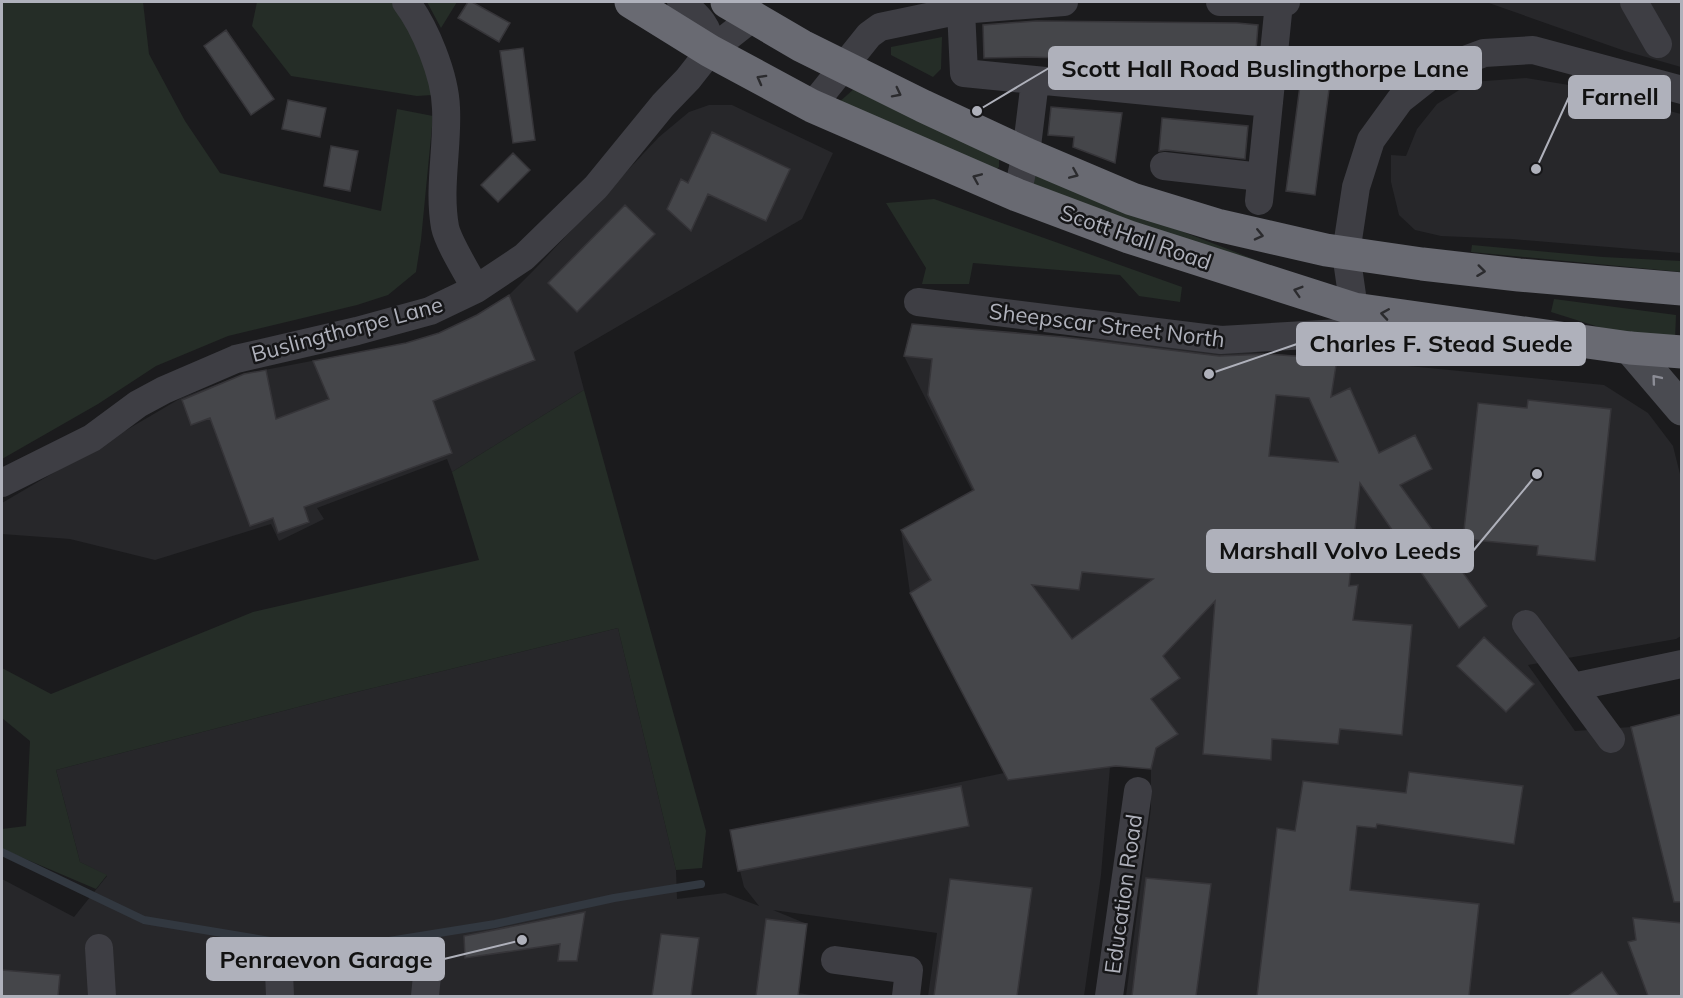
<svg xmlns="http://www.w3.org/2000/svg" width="1683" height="998" font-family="Mulish,sans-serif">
  <rect width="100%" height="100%" fill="#1b1b1d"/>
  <path fill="#27272a" d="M1486 2H1681V67L1625 51Z
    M1526 78 1575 86 1681 114V253L1512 239 1441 236 1415 230 1399 215 1391 182V155L1406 156 1417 129 1437 104 1472 82Z
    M709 105H732L833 153 802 219 574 352 584 390 452 472 447 459 317 508 324 519 279 541 271 524 155 560 70 539 2 534V503L181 398 244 374 406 343 439 333 477 315 509 295 534 270 659 137 689 112Z
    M912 324 1337 359 1604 385 1648 413 1673 446 1681 478V636L1676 639 1528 665 1575 731 1631 727 1681 714V996H1126L1151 808V769L1116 766 1110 767 1101 875 1084 996H928L937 933 773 910 807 924 798 993 817 996H2V879L74 917 107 876 80 862 56 770 340 696 618 628 676 870 677 899 725 893 759 906 744 887 730 830 1004 773 910 593 901 530 972 491 904 356Z"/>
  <path fill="#252d27" d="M2 2H143L149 54 185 121 220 173 381 211 397 109 433 116 421 240 416 272 388 295 357 305 228 336 156 366 98 404 2 459Z
    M257 2H395L418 43 432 95 417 96 291 76 252 26Z
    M427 2H457L441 28Z
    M942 37 941 69 933 77 891 55V47Z
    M855 88 999 158V167L995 170 837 104Z
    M1034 175 1049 180 1287 272 1043 192 1030 185Z
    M934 199 1182 287 1180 302 1139 296 1120 275 973 263 969 284H922L926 268 886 203Z
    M1472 245 1603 257 1681 261V272L1471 252Z
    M1554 299 1676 315 1675 340 1618 333 1551 312Z
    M584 390 706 831 702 868 676 870 618 628 340 696 56 770 80 862 107 875 96 889 2 849V829L26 826 30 741 2 718V668L51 694 253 612 479 560 452 472Z"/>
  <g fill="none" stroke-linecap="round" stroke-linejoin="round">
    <path stroke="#323840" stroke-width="8" d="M2 852 144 920 288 944 389 941 495 924 614 898 701 884"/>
  </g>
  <path fill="#45464a" stroke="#363539" stroke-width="1.5" fill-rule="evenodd" d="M468 2H472L510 23 499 42 458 18Z
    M1036 21 1237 23 1258 25 1255 63 1026 57 984 58 983 25Z
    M226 30 274 99 251 115 204 46Z
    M523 48 535 140 513 143 500 51Z
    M1303 63 1332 67 1315 195 1286 191Z
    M288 100 326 108 320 137 282 129Z
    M1051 107 1122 113 1115 163 1073 147 1074 137 1048 135Z
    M1162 118 1248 126 1245 159 1166 150 1159 151Z
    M712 132 790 169 766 221 708 194 691 231 667 209 681 179 688 183Z
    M331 146 358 151 350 191 324 186Z
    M513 153 530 170 498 202 481 185Z
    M625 205 655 234 577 312 548 283Z
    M509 295 535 360 433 401 452 453 304 507 309 522 278 533 273 518 250 526 210 418 191 425 182 400 244 374 266 370 276 419 329 399 313 361 406 343 439 333 477 315Z
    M912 324 1063 337 1219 356 1268 354 1337 359 1331 397 1350 388 1379 453 1415 435 1432 469 1400 485 1487 606 1459 628 1360 483 1349 586 1358 585 1353 620 1412 625 1402 735 1340 729 1338 744 1272 739 1271 760 1203 754 1215 601 1163 656 1180 678 1151 699 1178 734 1156 748 1151 769 1116 766 1008 780 910 593 931 580 901 530 974 490 928 395 932 359 904 356ZM1276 395 1309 398 1338 462 1269 456ZM1082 572 1153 579 1072 639 1032 585 1079 590Z
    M1528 400 1611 409 1595 561 1537 555 1538 546 1463 539 1478 403 1527 408Z
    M1484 637 1534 684 1506 712 1457 666Z
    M1682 714V902H1674L1631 727Z
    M1409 772 1523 786 1514 844 1377 824 1376 828 1357 826 1350 890 1479 904 1469 996H1257L1277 828 1295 831 1303 781 1406 793Z
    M961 786 969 826 738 871 730 830Z
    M1146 878 1211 884 1196 996H1132Z
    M950 879 1032 888 1017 996H934Z
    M585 912 577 961H558L560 944 465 958 464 936Z
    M1633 918 1682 923V996H1648L1628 942 1636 940Z
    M766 919 807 924 798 996H756Z
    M661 934 699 938 691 996H652Z
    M2 970 60 975 58 996H2Z
    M1602 972 1619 996H1568Z"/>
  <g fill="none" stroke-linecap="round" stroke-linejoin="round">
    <path stroke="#3e3e44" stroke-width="28" d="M406 2C425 27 445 75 446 108 448 147 438 188 445 227 448 242 468 274 476 289
      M681 2C697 15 712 28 710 51
      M1220 2H1286
      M1634 2 1658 44
      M961 10 964 73 1269 103
      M812 106 869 35 880 27 961 10 1064 2
      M1164 166 1261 177
      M1017 195 1026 154 1035 81
      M1259 201 1279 3
      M918 302 1221 340 1340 333 1347 323 1354 309 1346 253 1356 187 1371 140 1400 100 1438 70 1484 53 1533 50 1682 90
      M2 483 92 438 138 404 164 390 236 359 357 331 430 311 476 289 524 257 596 187 663 105 688 79 710 51 752 18
      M1526 624 1611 739
      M1573 687 1682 664
      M99 948 102 996
      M835 960 909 970 906 996
      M279 972 280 996
      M425 996 428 965
      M1109 996 1138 791"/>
    <path stroke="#4a4b51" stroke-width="33" d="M1630 348 1682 409"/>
    <path stroke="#696a72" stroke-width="33" d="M631 2 710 51 812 106 1017 195 1129 237 1354 309 1630 348 1682 352
      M727 2 802 46 923 106 1026 154 1132 199 1217 225 1326 250 1422 264 1519 275 1682 289"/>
  </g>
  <defs><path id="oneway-chevron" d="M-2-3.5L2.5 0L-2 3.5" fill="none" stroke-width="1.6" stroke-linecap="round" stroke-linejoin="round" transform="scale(1.5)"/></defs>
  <g stroke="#2b2b2e">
    <use href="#oneway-chevron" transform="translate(761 79) rotate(-151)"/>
    <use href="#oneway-chevron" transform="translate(897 93) rotate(27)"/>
    <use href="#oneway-chevron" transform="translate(1074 174) rotate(23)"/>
    <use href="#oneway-chevron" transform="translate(977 178) rotate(-157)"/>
    <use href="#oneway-chevron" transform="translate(1259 235) rotate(13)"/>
    <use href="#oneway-chevron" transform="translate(1481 271) rotate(7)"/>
    <use href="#oneway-chevron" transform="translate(1298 291) rotate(-163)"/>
    <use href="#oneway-chevron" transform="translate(1385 314) rotate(-171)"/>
  </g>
  <use stroke="#8c8d96" href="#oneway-chevron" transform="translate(1656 379) rotate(-130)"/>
  <g text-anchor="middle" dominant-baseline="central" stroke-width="5" stroke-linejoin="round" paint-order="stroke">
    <g font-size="22" fill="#afb1bb" stroke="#161618">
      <text transform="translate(1136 237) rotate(19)">Scott Hall Road</text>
      <text transform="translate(1107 325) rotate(7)">Sheepscar Street North</text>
      <text transform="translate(347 329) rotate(-15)">Buslingthorpe Lane</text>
      <text transform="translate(1123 894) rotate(-82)">Education Road</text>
    </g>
  </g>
  <path fill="none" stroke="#afb1bb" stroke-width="2" d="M977 111L1049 68M1536 169L1569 97M1209 374L1297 344M1537 474L1473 551M522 940L444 959"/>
  <g fill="#afb1bb" stroke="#161618" stroke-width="2">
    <circle cx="977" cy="111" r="6"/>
    <circle cx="1536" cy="169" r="6"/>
    <circle cx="1209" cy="374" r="6"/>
    <circle cx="1537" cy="474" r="6"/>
    <circle cx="522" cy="940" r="6"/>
  </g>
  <g fill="#afb1bb" stroke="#afb1bb" stroke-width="2">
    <rect x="1049" y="47" width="432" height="42" rx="6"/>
    <rect x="1569" y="76" width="101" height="42" rx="6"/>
    <rect x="1297" y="323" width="288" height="42" rx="6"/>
    <rect x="1207" y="530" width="266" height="42" rx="6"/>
    <rect x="207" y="938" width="237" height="42" rx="6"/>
  </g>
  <g font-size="24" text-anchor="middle" font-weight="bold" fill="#111">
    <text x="1265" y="77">Scott Hall Road Buslingthorpe Lane</text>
    <text x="1620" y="105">Farnell</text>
    <text x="1441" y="352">Charles F. Stead Suede</text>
    <text x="1340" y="559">Marshall Volvo Leeds</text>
    <text x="326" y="968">Penraevon Garage</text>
  </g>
  <rect width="1683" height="998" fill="none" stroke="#afb1bb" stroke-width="6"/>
</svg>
